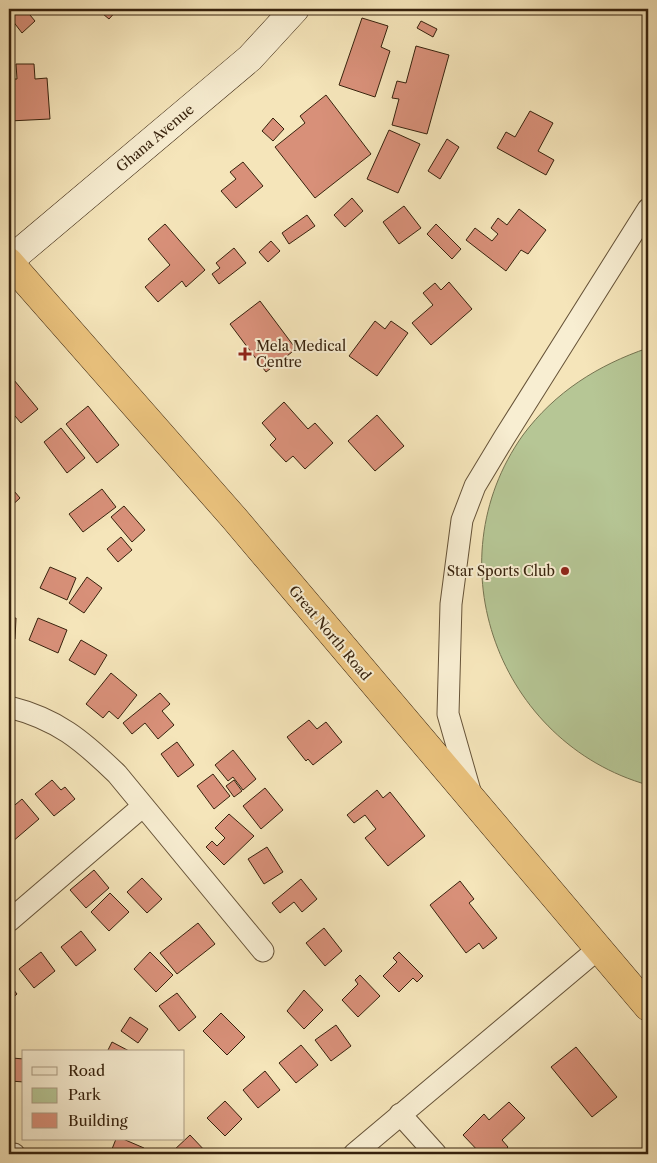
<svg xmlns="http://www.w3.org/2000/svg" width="657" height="1163" font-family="'Libre Caslon Text',serif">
  <rect width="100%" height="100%" fill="#f5e5ba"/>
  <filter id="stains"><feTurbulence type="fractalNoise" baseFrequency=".004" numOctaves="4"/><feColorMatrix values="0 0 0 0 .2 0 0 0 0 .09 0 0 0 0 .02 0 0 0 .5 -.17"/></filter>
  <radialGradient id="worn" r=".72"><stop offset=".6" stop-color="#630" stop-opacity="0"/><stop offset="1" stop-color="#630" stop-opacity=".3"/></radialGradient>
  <path fill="#b6c695" stroke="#767451" d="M648 348V785C499 743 432 563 523 435 555 392 598 365 648 348Z"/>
  <path fill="#d89079" stroke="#37220d" d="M9 9H25L35 21 22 33 9 16Z
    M97 9H118L109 19Z
    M362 18 388 26 381 47 390 51 375 97 339 85Z
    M421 21 437 29 433 37 417 28Z
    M416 46 449 55 427 134 392 125 399 99 392 98 397 81 406 83Z
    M16 64H34L35 79 47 78 50 119 9 121V79H17Z
    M326 95 371 154 315 198 275 147 305 123 300 116Z
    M530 111 553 123 538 151 554 160 546 175 497 148 506 132 515 137Z
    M273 118 284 129 273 141 262 131Z
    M389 130 420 144 398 193 367 179Z
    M447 139 459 147 440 179 428 171Z
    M243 162 263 186 236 208 221 191 236 179 230 172Z
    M352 198 363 211 345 227 334 215Z
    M404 206 421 228 399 244 383 222Z
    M519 209 546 230 528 254 521 250 506 271 466 240 475 228 492 241 498 234 491 228 498 218 507 225Z
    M307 215 315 226 289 244 282 233Z
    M165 224 205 270 186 287 182 281 158 302 145 287 170 265 148 239Z
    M436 224 461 249 452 259 427 234Z
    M271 241 280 251 268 262 259 252Z
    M234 248 246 263 219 284 212 274 220 268 216 263Z
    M449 282 472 309 431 345 412 323 433 305 423 293 435 283 441 290Z
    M260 301 296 349 266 372 230 324Z
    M375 321 385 329 391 321 408 333 377 376 349 356Z
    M9 374 38 409 21 423 9 409Z
    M284 402 308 429 315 423 333 443 305 469 293 456 286 462 270 445 276 439 262 423Z
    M88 406 119 445 97 463 66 424Z
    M377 415 404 446 375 471 348 441Z
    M61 428 85 458 67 473 44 442Z
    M9 485 20 498 9 508Z
    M102 489 116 507 83 532 69 514Z
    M124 506 145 530 132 542 111 517Z
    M121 537 132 550 118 562 107 549Z
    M50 567 76 578 67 600 40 588Z
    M87 577 102 588 84 613 69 603Z
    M9 618H16L15 639H9Z
    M38 618 67 630 58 653 29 640Z
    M81 640 107 655 95 675 69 660Z
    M111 673 137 695 118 719 109 711 103 718 86 704Z
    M160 693 170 704 162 711 174 725 158 739 145 723 132 734 123 723Z
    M309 720 317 729 326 722 342 742 313 765 308 759 306 761 287 737Z
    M177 742 194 765 178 777 161 754Z
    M233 750 256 779 243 790 233 777 228 781 215 765Z
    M213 774 230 796 214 809 197 786Z
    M52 780 61 790 65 787 75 799 54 816 35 794Z
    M234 780 242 791 234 797 226 786Z
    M265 788 283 810 261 829 243 806Z
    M377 790 383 798 390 792 425 836 388 866 365 838 376 829 365 815 354 823 347 815Z
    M22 799 39 819 12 842 9 839V810Z
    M229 814 254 836 224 865 206 847 212 841 217 846 225 838 215 828Z
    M267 847 283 872 264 884 248 859Z
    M94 870 109 888 86 908 70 890Z
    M142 878 162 899 147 913 127 892Z
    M301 879 317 899 302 912 294 902 280 913 272 903Z
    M460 881 474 899 469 903 497 938 483 949 479 943 466 953 430 905Z
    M110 893 129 912 109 931 91 912Z
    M198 923 215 944 177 974 160 953Z
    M324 928 342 951 325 966 306 943Z
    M81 931 96 950 76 966 61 947Z
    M41 952 55 971 34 988 19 969Z
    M150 952 173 975 156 992 134 969Z
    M399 952 423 976 417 982 413 978 399 992 383 976 397 962 393 958Z
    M360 975 380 996 358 1017 342 1000 358 984 355 980Z
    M9 984 17 994 9 1001Z
    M304 990 323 1010 304 1029 287 1011Z
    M177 993 196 1017 179 1031 159 1006Z
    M221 1013 245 1037 227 1055 203 1031Z
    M130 1017 148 1029 138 1043 121 1031Z
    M336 1025 351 1046 331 1061 315 1040Z
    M112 1042 131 1052H107Z
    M301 1045 318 1065 296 1083 279 1063Z
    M576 1047 617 1097 592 1117 551 1067Z
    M12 1058 24 1059V1082L10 1081Z
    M265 1071 280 1090 258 1108 243 1090Z
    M225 1101 242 1119 225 1136 207 1118Z
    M509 1102 525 1118 502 1140 508 1147 501 1154H481L463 1135 484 1114 489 1120Z
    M190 1135 208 1154H175L172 1152Z
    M116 1139H123L144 1148 142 1154H110Z"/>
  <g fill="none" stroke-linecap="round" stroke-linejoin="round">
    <g stroke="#665338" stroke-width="23">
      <path id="minor" d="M9 707C57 719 82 740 117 774L263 951
        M472 798 448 714 451 604 462 520 475 486 504 438 648 209
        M9 921 142 807
        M400 1114 436 1154
        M9 1154H14
        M354 1154 598 949"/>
    </g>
    <g stroke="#37220d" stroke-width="29">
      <path id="secondary" d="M9 261 250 58 295 9"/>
    </g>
    <g stroke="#37220d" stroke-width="29">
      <path id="trunk" d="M9 262 234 518 648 1007"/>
    </g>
    <use href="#minor" stroke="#f8eed2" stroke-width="21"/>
    <use href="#secondary" stroke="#f8eed2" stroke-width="28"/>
    <use href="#trunk" stroke="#eac27d" stroke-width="28"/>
  </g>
  <g fill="#8f2418" stroke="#f8eed2" stroke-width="2">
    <path d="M242.5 346.5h5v5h5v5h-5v5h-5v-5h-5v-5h5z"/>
    <circle cx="565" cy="571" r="5"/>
  </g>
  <g text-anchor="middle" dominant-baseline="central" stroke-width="4" stroke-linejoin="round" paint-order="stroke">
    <g font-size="14" fill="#37220d" stroke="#f8eed2">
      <text transform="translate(155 138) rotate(-40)">Ghana Avenue</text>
      <text transform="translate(330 633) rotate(50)">Great North Road</text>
    </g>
    <g font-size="14" fill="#37220d" stroke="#f8eed2" text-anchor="start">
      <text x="256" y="346">Mela Medical<tspan x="256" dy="16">Centre</tspan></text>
      <text x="555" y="571" text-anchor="end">Star Sports Club</text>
    </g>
  </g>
  <rect width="657" height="1163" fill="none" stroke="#f5e5ba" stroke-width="30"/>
  <rect x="10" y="10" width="637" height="1143" fill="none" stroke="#37220d" stroke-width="2.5"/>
  <rect x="15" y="15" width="627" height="1133" fill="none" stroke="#37220d"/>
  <rect x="22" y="1050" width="162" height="90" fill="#f8eed2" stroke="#ab9c83"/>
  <rect x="32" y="1067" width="25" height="8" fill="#f8eed2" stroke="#ab9c83"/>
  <text x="68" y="1076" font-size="15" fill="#37220d">Road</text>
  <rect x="32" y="1088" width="25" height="15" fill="#b6c695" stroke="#ab9c83"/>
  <text x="68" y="1100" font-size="15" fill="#37220d">Park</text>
  <rect x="32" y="1113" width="25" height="15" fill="#d89079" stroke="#ab9c83"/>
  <text x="68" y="1126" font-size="15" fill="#37220d">Building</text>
  <rect width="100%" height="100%" filter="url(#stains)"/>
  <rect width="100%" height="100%" fill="url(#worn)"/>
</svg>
